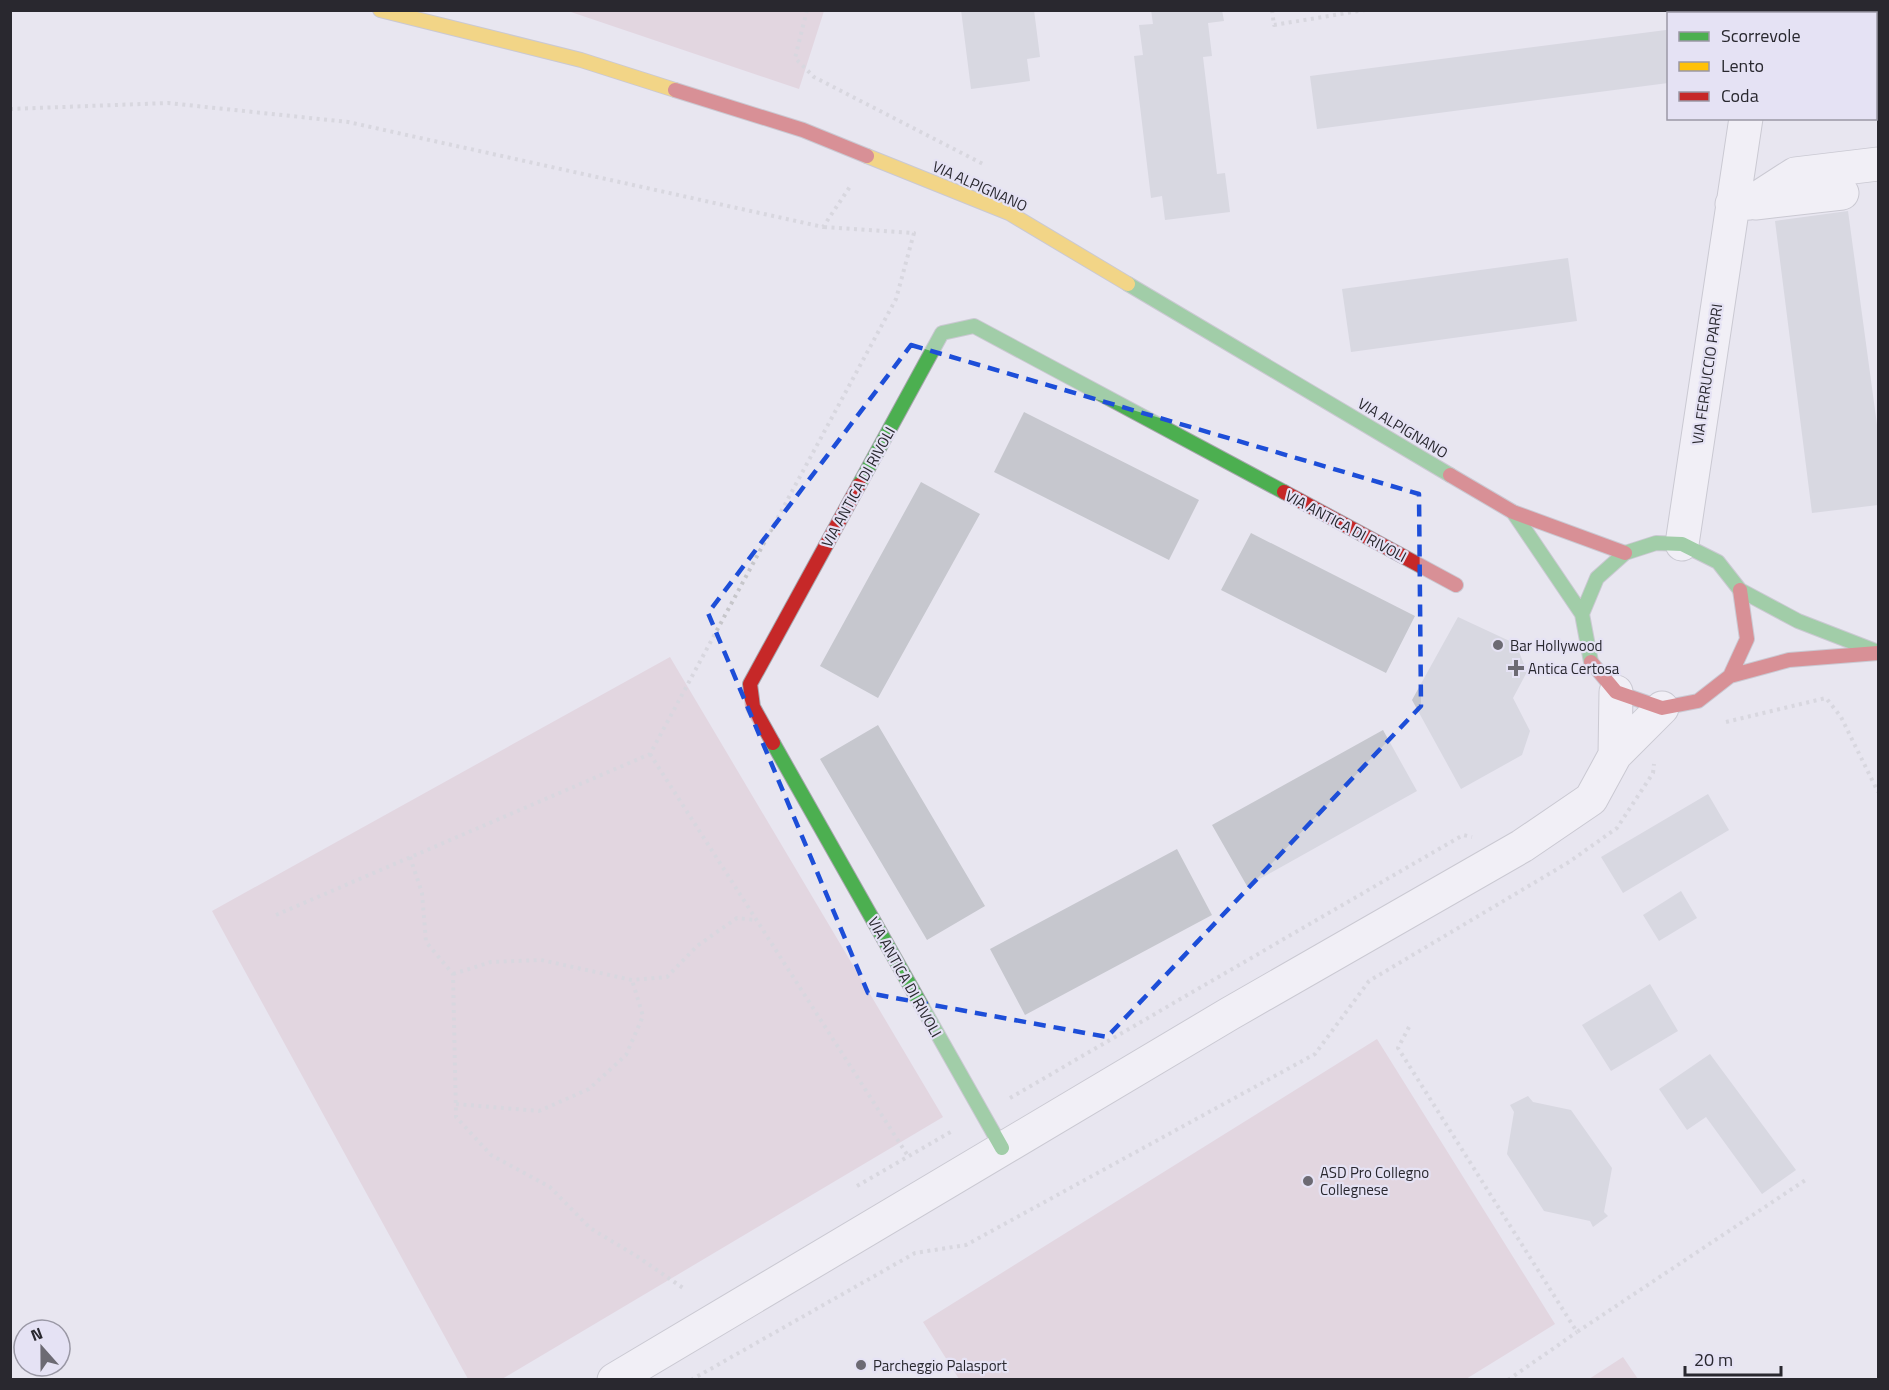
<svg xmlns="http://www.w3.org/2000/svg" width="1889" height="1390" font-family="'Titillium Web',sans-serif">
  <rect width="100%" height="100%" fill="#e8e6f0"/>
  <path fill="#dcc3cd" d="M568 11H824L799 89Z
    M670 657 943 1117 502 1379H468L212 911Z
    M1377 1039 1555 1324 1466 1379H959L923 1322Z
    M1623 1357 1638 1379H1589Z"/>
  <path fill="#c6c7ce" d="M961 10H1034L1040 57 1027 59 1030 81 971 89Z
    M1151 10H1222L1224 21 1208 23 1212 56 1203 57 1217 174 1225 173 1230 212 1165 220 1162 196 1151 198 1134 56 1143 55 1139 25 1153 24Z
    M1666 30 1668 83 1317 129 1310 76Z
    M1848 211 1878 432V505L1812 513 1775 221Z
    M1568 258 1577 321 1351 352 1342 289Z
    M1024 412 1199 500 1169 560 994 472Z
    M921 482 980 514 878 698 820 666Z
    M1251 533 1415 616 1386 673 1221 590Z
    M1458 617 1516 644 1527 672 1513 698 1530 731 1522 755 1461 789 1412 700Z
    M878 725 985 906 927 940 820 759Z
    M1383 730 1417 791 1247 886 1212 825Z
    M1708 794 1729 830 1623 893 1601 857Z
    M1177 849 1212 915 1025 1015 990 949Z
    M1681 891 1697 918 1659 941 1643 915Z
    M1650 984 1678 1031 1611 1071 1582 1025Z
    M1710 1054 1796 1170 1762 1194 1706 1117 1687 1130 1659 1089Z
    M1528 1096 1533 1102 1571 1110 1612 1168 1604 1212 1608 1216 1593 1227 1590 1221 1544 1211 1507 1154 1514 1112 1510 1105Z"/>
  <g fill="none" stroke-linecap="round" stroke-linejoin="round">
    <g stroke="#a7a6ad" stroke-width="35">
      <path id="street" d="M1794 14 1796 10
        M1755 203 1842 193
        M1732 204 1750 203 1795 174 1878 164
        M1682 544 1746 118
        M1615 755 1616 692
        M614 1380 1229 1014 1522 846 1591 799 1615 755 1662 708"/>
    </g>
    <g stroke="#a7a6ad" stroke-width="16">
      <path id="fast" d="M1128 284 1450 475
        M859 485 942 333 974 326 1284 492
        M1513 512 1582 614
        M1591 662 1582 614 1597 578 1625 553 1656 543 1682 544 1718 562 1740 590 1798 621 1878 652
        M773 743 1002 1148"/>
    </g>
    <g stroke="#a7a6ad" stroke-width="16">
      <path id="slow" d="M380 10 581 60 675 90
        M867 156 1009 213 1128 284"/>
    </g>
    <g stroke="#a7a6ad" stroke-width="16">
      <path id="jam" d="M675 90 803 130 867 156
        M1450 475 1513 512 1625 553
        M1284 492 1456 585
        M1591 662 1616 692 1662 708 1698 701 1730 676 1789 660 1878 653
        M1730 676 1747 639 1740 590
        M773 743 753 707 750 684 859 485"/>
    </g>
    <path stroke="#c6c6ca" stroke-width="4" stroke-dasharray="3 4.5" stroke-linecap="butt" d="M807 10 795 58 814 77 983 164
      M1272 10 1274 25 1365 10
      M10 109 168 103 348 122 823 227 851 185
      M1726 722 1826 698 1841 717 1878 792
      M650 754 908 1156
      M410 857 422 893 426 942 453 974 456 1117 491 1155 550 1187 590 1228 638 1257 686 1290
      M276 915 650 754 896 299 914 233 823 227
      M453 974 491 962 541 960 632 980 667 977 697 946 737 918 755 920
      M1409 1027 1398 1048 1577 1332 1807 1179
      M1010 1098 1463 835 1472 837
      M456 1104 539 1111 589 1089 626 1055 643 1016 632 980
      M857 1186 954 1130
      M691 1380 915 1253 966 1245 1315 1054 1369 981 1569 862 1617 828 1653 773 1654 764
      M1508 1380 1577 1332"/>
    <use href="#street" stroke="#fcfbfd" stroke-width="33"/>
    <use href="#fast" stroke="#4caf50" stroke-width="14"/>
    <use href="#slow" stroke="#ffc107" stroke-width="14"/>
    <use href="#jam" stroke="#c62828" stroke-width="14"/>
  </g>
  <path d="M0 0H1889V1390H0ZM911 345 1419 494 1421 706 1107 1037 868 993 708 613Z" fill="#e8e6f0" fill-opacity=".55" fill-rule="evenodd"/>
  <path fill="none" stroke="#1d4ed8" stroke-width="4.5" stroke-dasharray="12 8" stroke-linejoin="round" d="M911 345 1419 494 1421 706 1107 1037 868 993 708 613Z"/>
  <g fill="#6c6a73" stroke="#e5e2f4" stroke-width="2">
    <circle cx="1498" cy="645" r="6"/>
    <path d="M1513 659h6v6h6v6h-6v6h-6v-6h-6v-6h6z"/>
    <circle cx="1308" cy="1181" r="6"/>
    <circle cx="861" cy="1365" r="6"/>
  </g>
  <g text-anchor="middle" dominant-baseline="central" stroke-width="4.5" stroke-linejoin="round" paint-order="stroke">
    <g font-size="15" fill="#29282f" stroke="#e5e2f4">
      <text transform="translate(980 186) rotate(24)">VIA ALPIGNANO</text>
      <text transform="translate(1707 374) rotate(-82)">VIA FERRUCCIO PARRI</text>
      <text transform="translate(1403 428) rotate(31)">VIA ALPIGNANO</text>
      <text transform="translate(858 487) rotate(-61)">VIA ANTICA DI RIVOLI</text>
      <text transform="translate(1346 526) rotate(28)">VIA ANTICA DI RIVOLI</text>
      <text transform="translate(905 977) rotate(61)">VIA ANTICA DI RIVOLI</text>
    </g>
    <g font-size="15" fill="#29282f" stroke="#e5e2f4" text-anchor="start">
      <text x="1510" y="645">Bar Hollywood</text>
      <text x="1528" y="668">Antica Certosa</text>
      <text x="1320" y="1172">ASD Pro Collegno<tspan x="1320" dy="17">Collegnese</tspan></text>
      <text x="873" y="1365">Parcheggio Palasport</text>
    </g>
  </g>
  <rect width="1889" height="1390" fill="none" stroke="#29282f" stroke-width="24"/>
  <rect x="1667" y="12" width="210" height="108" fill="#e5e2f4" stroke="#9a98a5" stroke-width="1.5"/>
  <rect x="1679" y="32" width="30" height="9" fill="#4caf50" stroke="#9a98a5" stroke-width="1.5"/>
  <text x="1721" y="42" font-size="18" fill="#29282f">Scorrevole</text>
  <rect x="1679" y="62" width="30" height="9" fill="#ffc107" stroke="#9a98a5" stroke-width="1.5"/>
  <text x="1721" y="72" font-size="18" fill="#29282f">Lento</text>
  <rect x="1679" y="92" width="30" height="9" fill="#c62828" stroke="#9a98a5" stroke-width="1.5"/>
  <text x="1721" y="102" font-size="18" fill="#29282f">Coda</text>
  <g transform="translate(42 1348) rotate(339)"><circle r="28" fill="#e5e2f4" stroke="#9a98a5" stroke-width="1.5"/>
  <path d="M0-4.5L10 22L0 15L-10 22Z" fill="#6c6a73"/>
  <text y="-9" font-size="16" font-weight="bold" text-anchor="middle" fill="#29282f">N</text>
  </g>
  <path d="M1685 1366v9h96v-9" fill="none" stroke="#29282f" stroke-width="3"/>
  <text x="1694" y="1366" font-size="18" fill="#29282f" stroke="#e5e2f4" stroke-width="4.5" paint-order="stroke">20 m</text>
</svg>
